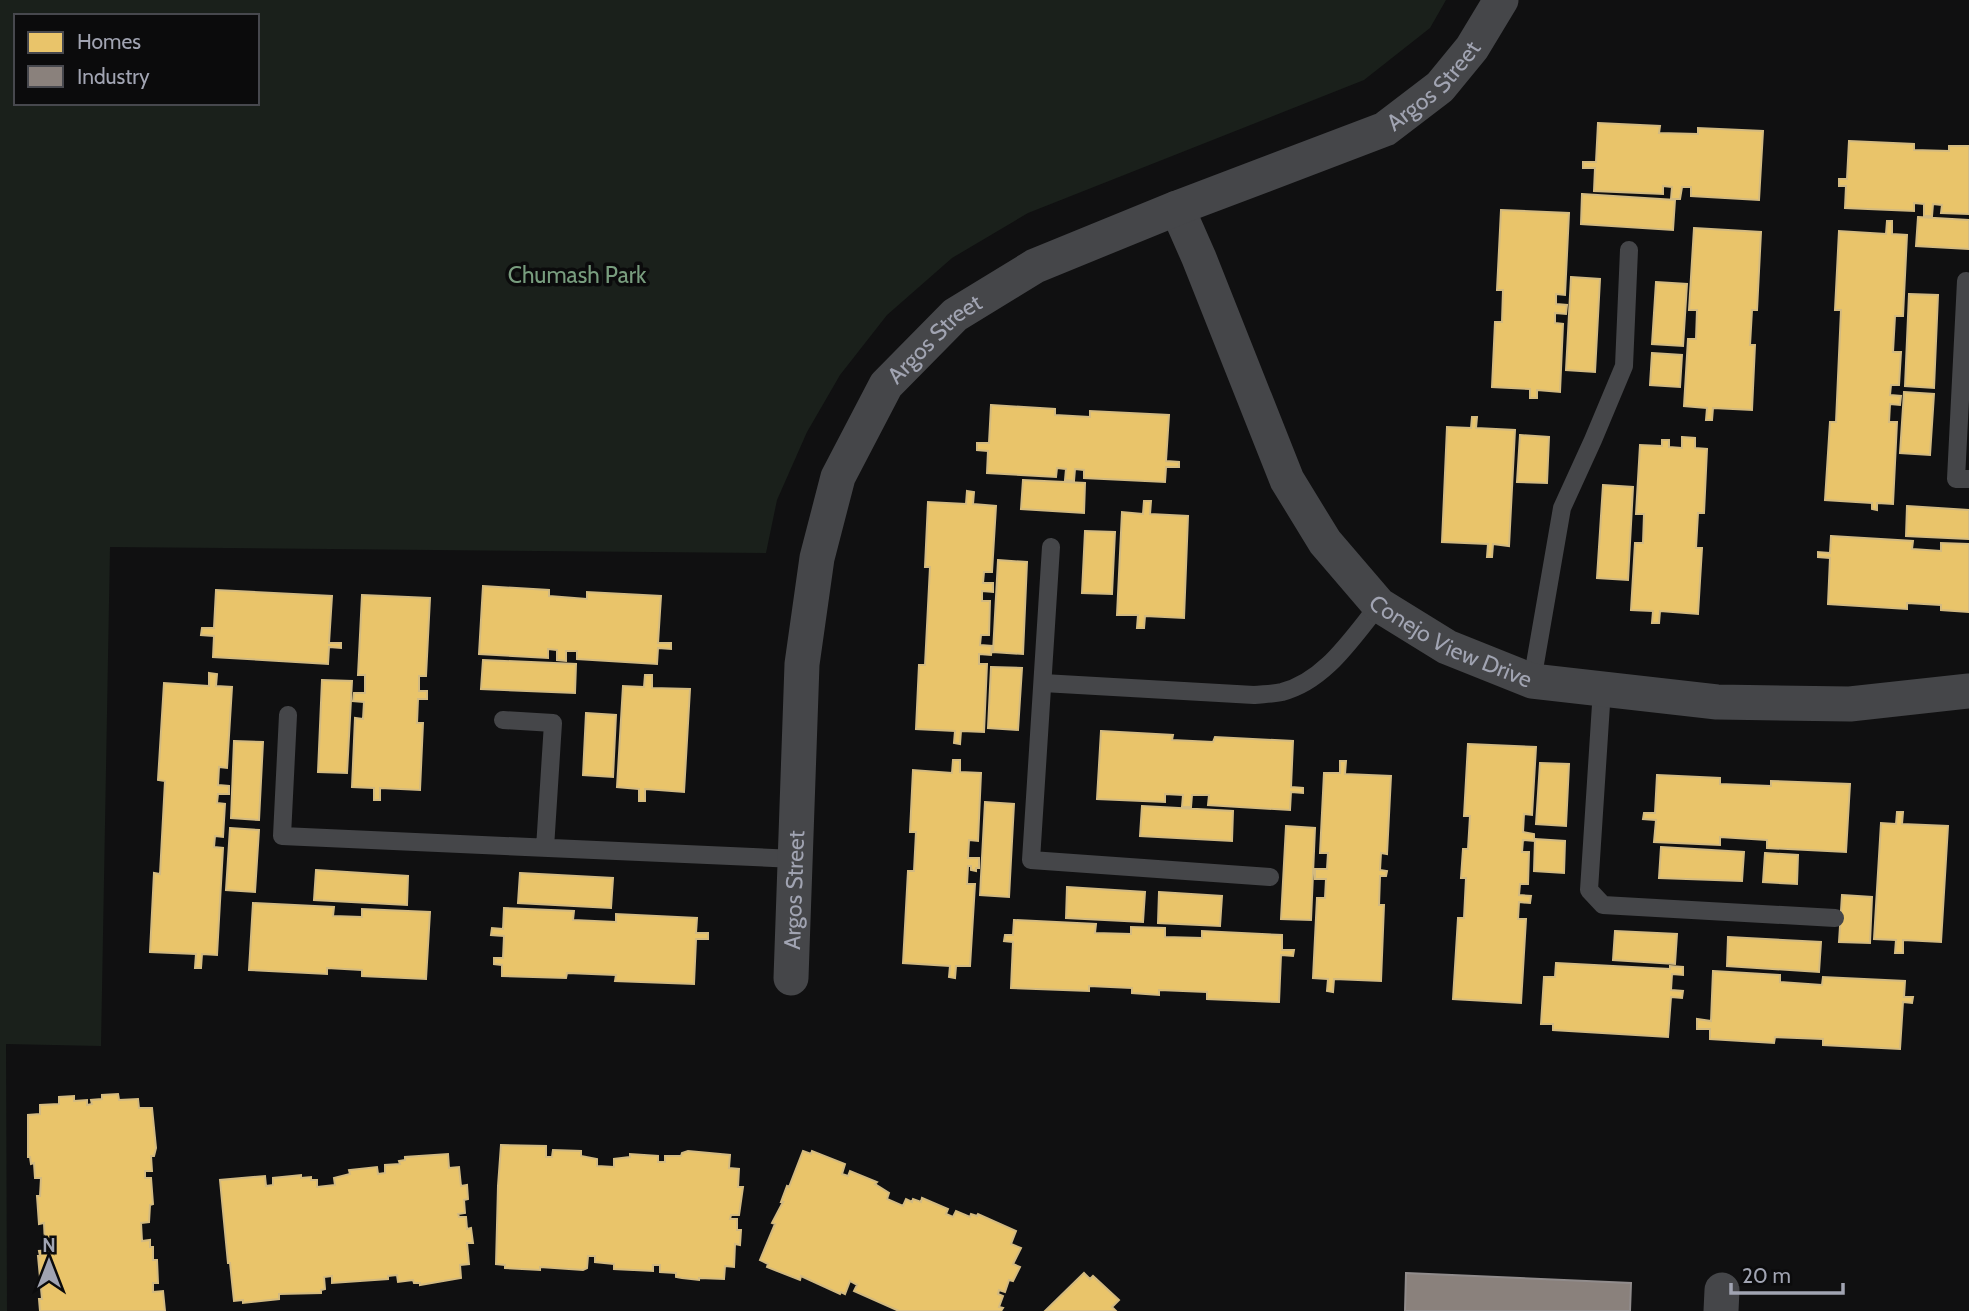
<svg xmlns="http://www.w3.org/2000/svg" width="1969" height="1311" font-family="Cabin,sans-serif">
  <rect width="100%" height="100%" fill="#101011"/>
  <path fill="#1a201b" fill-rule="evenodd" d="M0 0H1446L1430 28 1364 80 1028 213 952 258 887 315 840 375 807 432 777 500 766 553 110 547 101 1046 6 1044 7 1311H0ZM16 16H257V103H16Z"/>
  <path fill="#e9c46a" stroke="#d3ba80" stroke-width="2" d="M1598 123 1660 126 1659 133 1698 134V128L1763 131 1759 200 1691 196V187H1682L1680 199H1671L1672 187 1663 186V194L1594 191 1595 168H1583V162H1596Z
    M1849 141 1914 144V150L1949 151V146H1969V214L1941 213 1942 205 1933 204 1932 216H1924V204L1914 203V211L1845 208 1846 186H1839V179H1847Z
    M1582 194 1675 200 1673 230 1581 224Z
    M1501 210 1569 213 1565 295 1556 294V304L1567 305 1566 314 1555 313V323L1563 324 1560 392 1537 390V398H1530V389L1492 387 1495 322H1502L1503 290H1497Z
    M1918 217 1969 220V249L1916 246Z
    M1887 221H1892V234L1907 235 1903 316H1895L1893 352H1901L1899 385H1891L1890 395 1901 396 1900 405 1890 404 1889 422H1897L1893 504 1877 503V510L1872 509V503L1825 500 1830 422H1836L1841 310H1835L1839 231 1886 234Z
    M1694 228 1761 232 1757 310H1752L1750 345H1755L1752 410 1713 408 1712 420H1706L1707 408 1684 406 1688 339H1696L1697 310H1689Z
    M1571 277 1600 279 1595 372 1566 370Z
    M1656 282 1687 284 1683 346 1652 344Z
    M1909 294 1938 295 1934 388 1905 386Z
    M1652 353 1682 355 1680 387 1650 385Z
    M1904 392 1934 394 1930 455 1900 453Z
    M991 405 1055 409V415L1090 417V411L1169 415 1166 461 1179 462V467H1166L1165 482 1084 478V470L1075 469 1074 481 1065 480 1066 469 1057 468 1056 477 987 473 988 451 977 450V443H989Z
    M1472 417H1477L1476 428 1515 430 1509 546 1493 544 1492 557H1487L1488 544 1442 542 1447 427 1471 428Z
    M1520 435 1549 437 1547 483 1517 482Z
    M1682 437 1695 438V448L1707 449 1704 513H1698L1696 548H1702L1698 614 1660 611 1659 623H1652L1653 611 1631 610 1635 543H1643L1644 514H1636L1640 445 1662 446V440H1669V447L1682 448Z
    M1023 480 1085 483 1084 513 1021 509Z
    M1603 485 1633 487 1628 580 1597 578Z
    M967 491 974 492 973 504 996 506 992 572H984L983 583H993V592L982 591V601H990L989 635H981L980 645 992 646 991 655 979 654V664H987L984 732 961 731 960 744 954 743 955 731 916 729 919 665H925L930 567H925L928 502 966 504Z
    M1144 501H1151L1150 514 1188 516 1184 618 1145 616 1144 628H1137L1138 615H1117L1122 512 1143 514Z
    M1907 506 1969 510V539L1906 536Z
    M1085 531 1115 532 1112 594 1082 593Z
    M1831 536 1913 541 1912 549 1941 551V543L1969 544V612L1941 610V605L1907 603V609L1828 604 1830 558 1818 557V552L1830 553Z
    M998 560 1027 562 1023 654 993 652Z
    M483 586 549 590V596L587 599V592L661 596 658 643H671V649L658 648 657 664 577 659V651H566V661L557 660V650L548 649V658L479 654Z
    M216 590 332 596 329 643H341V648L329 647 328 664 213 657 214 636 201 635 202 628H214Z
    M362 595 430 598 426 676H419V691H427V699H418L417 723H423L420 790 380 788V800H374V788L352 787 355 718 363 719 364 702 353 701 354 693H365V675H358Z
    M483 660 576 664 575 693 481 689Z
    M991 667 1022 668 1018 730 988 728Z
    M209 673 217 674 216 686 232 687 227 768 219 767 218 785 229 786V794H218L217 803 225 804 223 837 215 836 214 847 223 848 217 955 202 954 201 968H195L196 954 150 952 154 873 160 874 165 781 158 780 164 683 209 686Z
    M645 675H652V688L690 689 684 792 645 789V801H639V789L617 787 623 686 644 687Z
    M322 680 352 681 347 773 318 772Z
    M586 713 616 715 613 777 583 775Z
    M1101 731 1173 735 1172 740 1213 742 1215 737 1293 741 1291 787 1303 788V793L1291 792 1290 810 1208 805 1209 795H1192L1191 807H1182L1183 795 1165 794V802L1097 799Z
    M234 741 263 742 259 820 231 818Z
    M1468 744 1536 747 1532 815 1524 814 1523 832 1534 834V841L1523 840 1522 852H1529L1528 884H1520L1519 895 1531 896 1530 903 1519 902 1518 919H1526L1521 1003 1453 999 1458 918H1464L1466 878H1461L1463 849H1468L1470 816H1464Z
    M953 760H960V772L981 773 978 841 969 840 968 858H979V868H976V871L971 870V866H968L967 884H975L970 966H956L955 978 949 977 950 966 903 963 908 871H914L916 832H910L913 770 952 773Z
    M1340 761H1346L1345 774 1391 776 1387 854 1381 853 1380 870 1387 871 1386 876H1380L1379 905H1384L1381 981 1334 979 1333 992 1327 991 1328 979 1313 978 1317 898H1325L1326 879H1315V869H1327L1328 853H1320L1324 773H1340Z
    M1540 763 1569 764 1566 826 1536 824Z
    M1657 775 1720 778V784L1771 786V781L1850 784 1846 852 1767 848V840L1720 837V845L1654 842 1656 820 1643 819 1644 813H1655Z
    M985 802 1014 804 1009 897 980 895Z
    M1142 806 1233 811 1232 841 1140 836Z
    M1897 812H1903L1902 824 1948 826 1941 942 1903 940V953H1895L1896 940 1874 939 1881 823 1896 824Z
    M1286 826 1315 828 1311 920 1281 919Z
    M230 828 259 830 255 892 226 890Z
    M1535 839 1565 841 1564 873 1534 871Z
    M1661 847 1744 852 1742 881 1659 878Z
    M1765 853 1798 855 1797 884 1763 882Z
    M316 870 408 876 407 905 314 900Z
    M520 873 613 878 611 908 518 903Z
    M1067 887 1145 892 1143 922 1066 918Z
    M1159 892 1222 896 1220 926 1158 923Z
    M1842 895 1872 897 1870 943 1839 942Z
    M253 903 334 907 333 916 362 917V909L430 912 426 979 362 976V970L327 968V974L249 970Z
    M504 908 574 911 573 920 616 922V914L697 918 696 933H708V939H696L694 984 615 981 616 975 567 973 566 978 502 976V965L494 964V958H503L504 936 491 935 492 928 503 929Z
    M1014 920 1096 924 1095 933 1131 934V927L1165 928V937L1202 938V931L1282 935V950H1294L1293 956 1281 955 1279 1002 1207 999V992L1159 990V995L1132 993V988L1089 986V991L1011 988 1013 942 1004 941 1005 935H1013Z
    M1615 931 1677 934 1675 964 1613 960Z
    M1728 937 1821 942 1819 972 1727 966Z
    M1556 963 1670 969V966L1683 967V975L1672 974 1671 990 1683 991 1682 998 1671 997 1668 1037 1553 1030V1024H1541L1544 977H1555Z
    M1713 971 1780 975V982L1822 985 1823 977 1905 981 1904 997H1913L1912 1003 1903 1002 1900 1049 1823 1045V1039L1775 1037 1774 1043 1710 1039V1029H1697V1019L1711 1021Z
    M118 1094 119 1100 138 1099 139 1108H152L156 1148 154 1156H151L152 1171H145V1178H151L153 1204 150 1205 149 1222 141 1223 142 1241 150 1240V1247H153V1260H157L158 1283H153V1292L163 1291 165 1311H40L39 1299H42L38 1256H40L39 1251 53 1250V1244H45L44 1223 39 1224 37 1196H40L41 1178H35L34 1163 31 1164 30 1157H28V1115L40 1114V1105L59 1104V1097L74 1096V1101L87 1100V1105L92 1104 91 1100 102 1099V1095Z
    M501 1145 546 1146V1157H552L553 1150 581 1151V1156L597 1159V1166L614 1167V1159L630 1157V1154L658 1156V1162H665V1156H681L682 1153 688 1151 730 1155 729 1168 739 1169 738 1187H743L739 1215H731L730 1219H737V1230H741L740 1245 735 1244 734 1267 725 1266 724 1279 699 1278V1280L682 1278 676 1277V1273L660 1272V1265H653V1271L614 1269V1264L595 1262V1256H588L587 1268 583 1270 540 1267V1270L505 1268V1265L496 1264 498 1186Z
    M803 1151 811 1154 812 1151 845 1164 842 1174 848 1176 850 1171 877 1182 875 1184 889 1193 887 1199 903 1206 906 1199 912 1202 913 1199 921 1202 922 1198 948 1209 946 1214 953 1217 956 1211 970 1217 971 1214 977 1216 978 1214 1016 1231 1011 1244 1021 1248 1013 1264 1020 1267 1013 1281 1009 1280 1005 1292 999 1290 998 1294 1003 1296 999 1307 1003 1308 1001 1311H899L854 1291 857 1285 850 1281 845 1294 841 1292 840 1294 801 1276 800 1280 767 1267 768 1264 760 1260 775 1224 772 1223 783 1202H781L787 1186 789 1187Z
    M448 1154 449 1168 459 1167 461 1186 467 1185 468 1199 464 1200 465 1213 458 1214 459 1217H466L467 1229 471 1228 473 1243H467L469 1264 460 1265 461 1278 420 1285V1283H414L413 1280 398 1282 397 1275 388 1276V1279L332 1283V1276L324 1277 325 1289 321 1290V1293L279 1294V1299L243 1303V1300L234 1301 230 1263H228L220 1180 265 1176 266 1186 273 1185V1178L301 1175V1178L311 1177V1180H317V1187L335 1185 334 1178 350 1174 349 1170 377 1167 378 1174 385 1173V1165L400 1164 399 1161 405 1160V1157Z
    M1084 1273 1090 1279 1093 1276 1119 1300 1112 1307 1116 1311H1045Z"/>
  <path fill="#8a817c" stroke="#918c8c" stroke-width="2" d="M1406 1273 1631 1283 1630 1311H1405Z"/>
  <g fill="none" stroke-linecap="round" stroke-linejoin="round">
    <path stroke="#454649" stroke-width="18" d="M1966 281 1956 479H1969
      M1051 547 1031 860 1270 877
      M1532 681 1562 508 1593 440 1624 366 1629 250
      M1043 683 1254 695C1263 694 1273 694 1282 692 1325 681 1352 638 1379 605
      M1602 689 1589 890 1603 905 1835 918
      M288 715 282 836 795 859
      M503 720 553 723 545 848"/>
    <g stroke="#454649" stroke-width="35">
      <path id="s1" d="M1177 208 1199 258 1287 480 1325 542 1379 605 1447 647 1532 681 1717 702 1850 704 1969 691"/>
      <path id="s2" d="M791 978 802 664 817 558 838 477 886 385 955 315 1035 266 1177 208 1385 129 1440 87 1472 48 1501 0"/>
      <path d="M1721 1311 1722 1290"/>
    </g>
  </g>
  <g text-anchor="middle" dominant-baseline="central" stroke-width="7" stroke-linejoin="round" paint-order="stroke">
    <g font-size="23" fill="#a1a4b2" stroke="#0b0b0c">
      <text stroke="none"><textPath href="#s2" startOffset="1242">Argos Street</textPath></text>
      <text stroke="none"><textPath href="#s2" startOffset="676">Argos Street</textPath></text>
      <text stroke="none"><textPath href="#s1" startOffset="530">Conejo View Drive</textPath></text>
      <text stroke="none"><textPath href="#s2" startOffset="88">Argos Street</textPath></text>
    </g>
    <g font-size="23" fill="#789d7e" stroke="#0b0b0c">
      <text x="577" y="275">Chumash Park</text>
    </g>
  </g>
  <rect x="14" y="14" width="245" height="91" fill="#0b0b0c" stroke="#47484e" stroke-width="2"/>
  <rect x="28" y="32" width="35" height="21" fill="#e9c46a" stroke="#47484e" stroke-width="2"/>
  <text x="77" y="49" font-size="21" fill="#a1a4b2">Homes</text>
  <rect x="28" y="66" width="35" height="21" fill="#8a817c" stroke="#47484e" stroke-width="2"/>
  <text x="77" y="84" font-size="21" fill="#a1a4b2">Industry</text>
  <g transform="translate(49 1262)" stroke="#0b0b0c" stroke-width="5" paint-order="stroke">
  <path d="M0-5L12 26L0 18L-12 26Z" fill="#a1a4b2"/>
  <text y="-10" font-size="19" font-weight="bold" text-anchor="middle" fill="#a1a4b2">N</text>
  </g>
  <path d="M1731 1283v10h112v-10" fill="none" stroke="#a1a4b2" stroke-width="3.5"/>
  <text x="1742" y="1283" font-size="21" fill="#a1a4b2" stroke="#0b0b0c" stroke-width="5" paint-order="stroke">20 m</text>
</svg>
